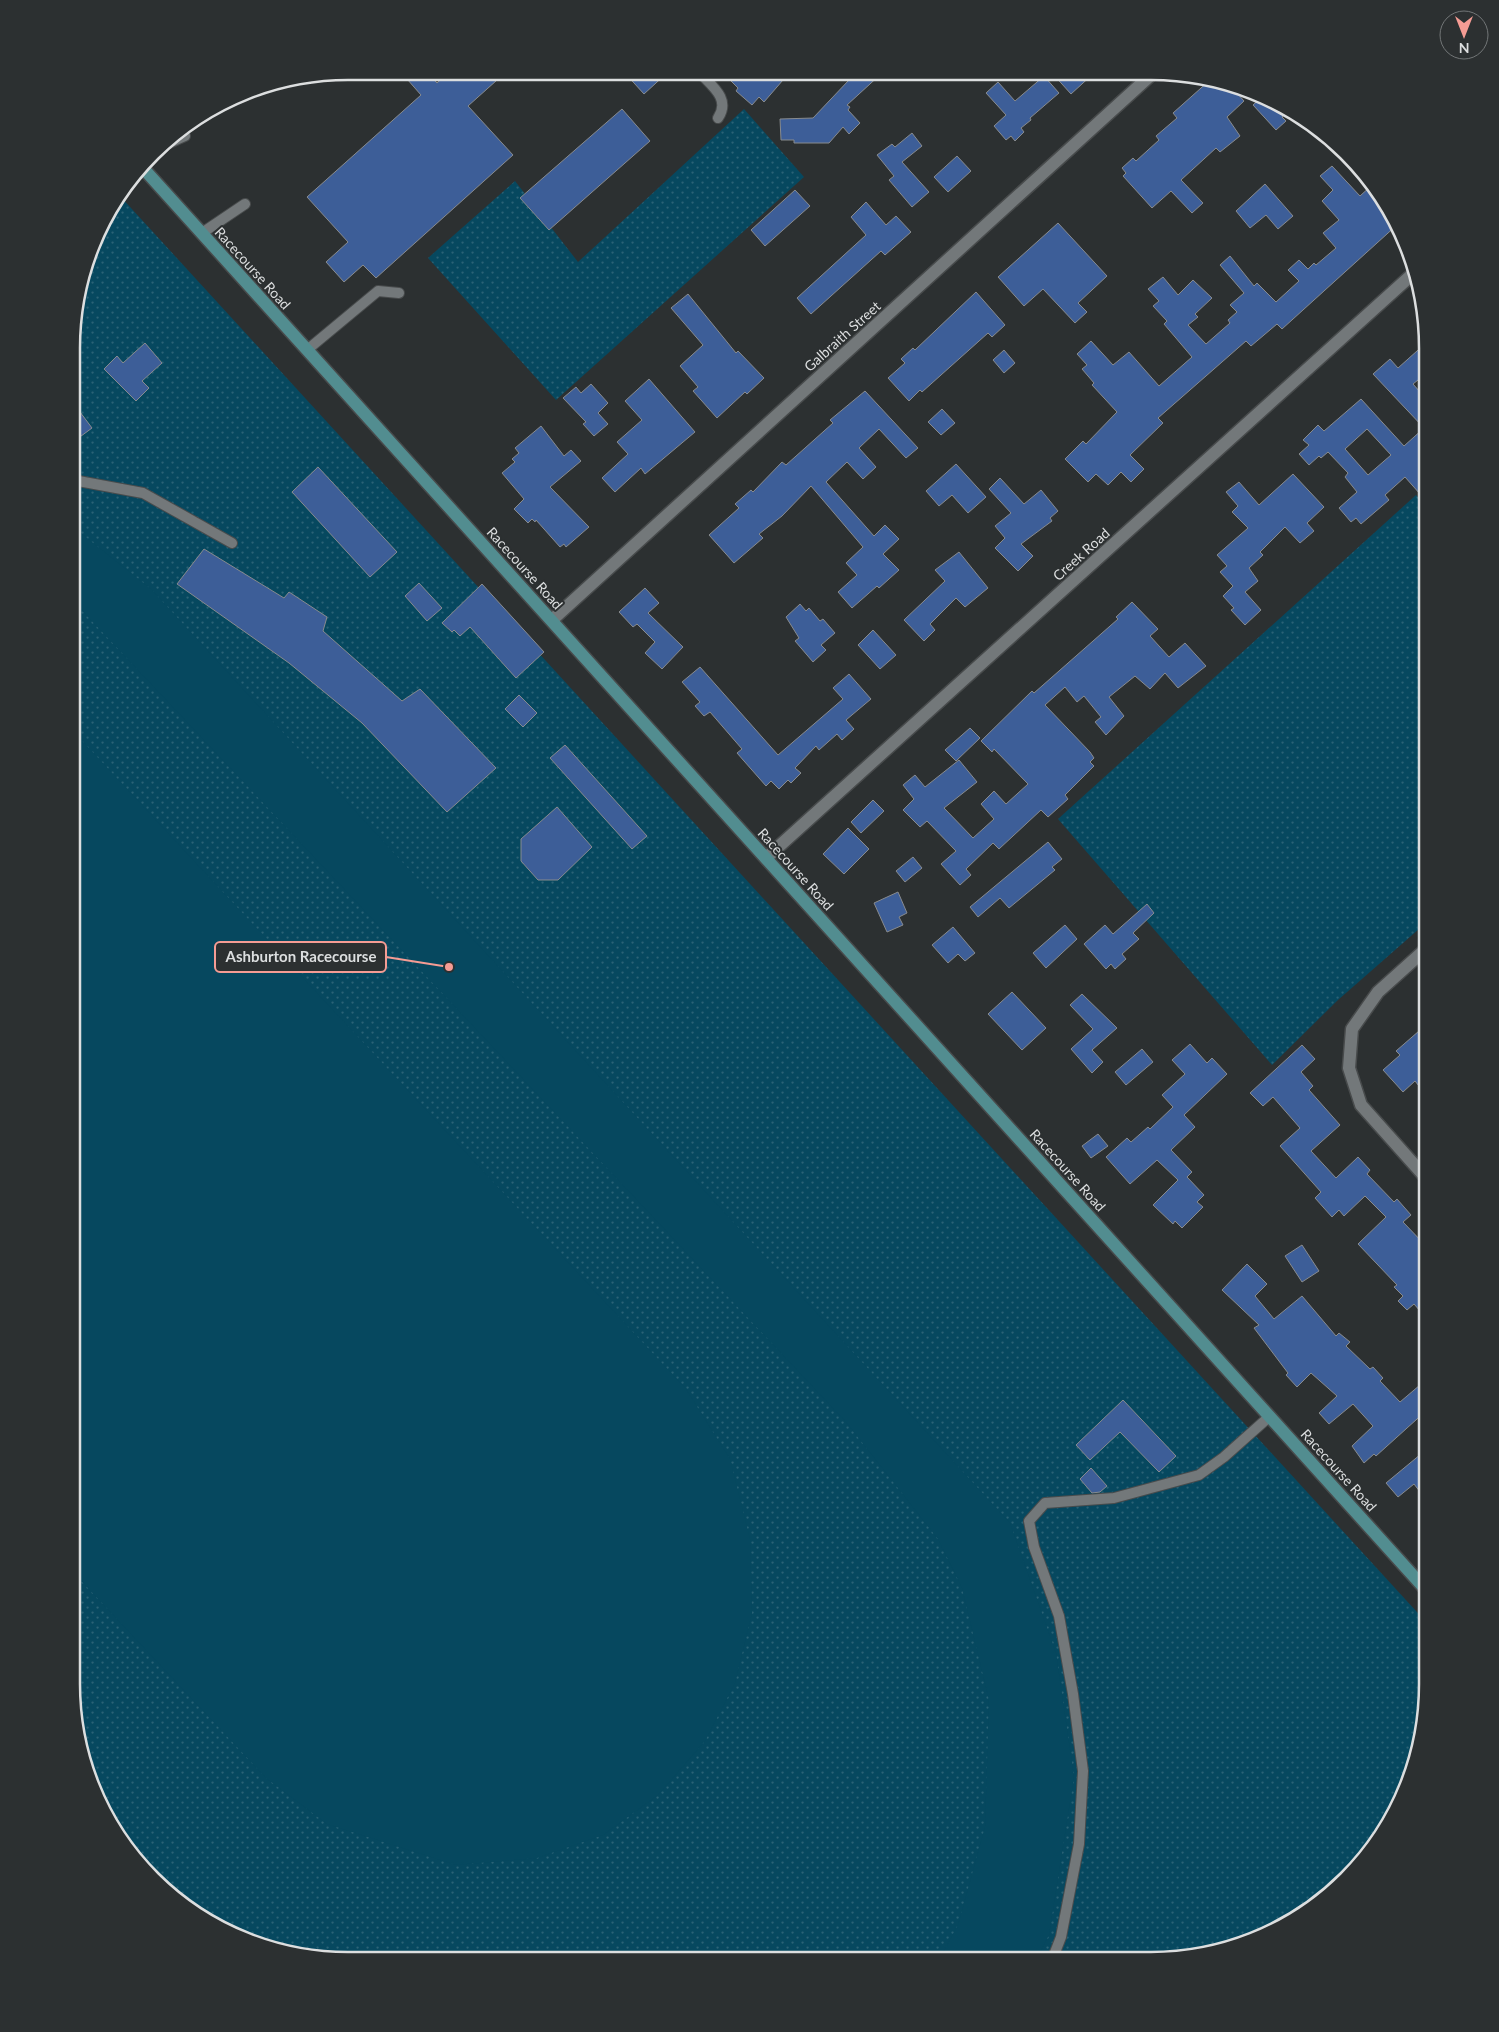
<svg xmlns="http://www.w3.org/2000/svg" width="1499" height="2032" font-family="Lato,sans-serif">
  <defs>
    <pattern id="grass-dots" width="8" height="8" patternUnits="userSpaceOnUse" patternTransform="scale(1.25)"><rect width="8" height="8" fill="#06485f"/><path d="M2 2h.1M6 6h.1" fill="none" stroke="#2a6276" stroke-width="1.8" stroke-linecap="round"/></pattern>
  </defs>
  <rect width="100%" height="100%" fill="#2c3031"/>
  <path fill="url(#grass-dots)" d="M744 109 804 177 556 400 428 258 515 181 578 262Z
    M120 196 1427 1623V1703L1413 1773 1381 1838 1334 1892 1274 1932 1222 1951 1151 1961 312 1958 259 1946 194 1914 140 1867 100 1807 81 1755 71 1684 74 311 108 210Z
    M1416 495 1428 507 1427 922 1338 1000 1272 1065 1058 819Z"/>
  <path fill="#06485f" d="M73 527 151 589 1010 1523 1056 1653 1074 1777 1049 1935 1036 1960H939L958 1925 985 1827 989 1700 962 1588 938 1539 846 1422 73 601Z
    M73 731 686 1389 730 1459 750 1539 752 1613 735 1683 705 1741 658 1795 603 1835 537 1858 456 1865 327 1824 266 1778 71 1570Z"/>
  <path fill="#3d5e98" stroke="#888b8e" fill-rule="evenodd" d="M400 71H426L437 83 449 72H506L468 106 513 155 376 278 363 265 344 282 326 262 348 242 307 197 421 95Z
    M624 72H668L644 94Z
    M722 72H775L783 80 764 102 759 97 752 105 736 91 738 88Z
    M842 73H882L847 105 850 107 848 110 860 123 849 134 843 127 829 143H794V140H781L780 119 813 118 849 80Z
    M1052 73H1094L1071 94Z
    M1044 76 1059 93 1030 118 1031 120 1021 128 1024 132 1015 141 1011 136 1006 140 994 126 1006 115 986 93 998 82 1015 101Z
    M1210 80 1230 85 1244 101 1227 117 1240 136 1220 152 1216 148 1181 180 1203 203 1192 213 1171 191 1152 208 1123 176 1126 173 1122 168 1133 158 1136 161 1159 140 1156 136 1177 118 1173 113Z
    M1263 96 1289 111 1282 117 1286 121 1276 130 1253 105Z
    M622 109 650 141 549 230 520 198Z
    M912 133 922 146 902 162 929 192 912 207 889 180 894 176 877 155 892 144 895 147Z
    M957 156 971 171 948 192 934 177Z
    M1332 166 1360 196 1372 185 1398 224 1282 329 1277 324 1251 346 1246 341 1158 418 1163 423 1130 455 1144 469 1131 482 1121 472 1108 485 1096 474 1088 482 1065 459 1083 441 1086 444 1117 412 1092 385 1094 383 1082 369 1087 365 1077 354 1091 341 1113 365 1129 352 1159 386 1192 357 1164 324 1167 321 1153 306 1159 301 1148 289 1163 277 1178 295 1193 280 1212 298 1195 314 1198 317 1188 325 1206 344 1230 323 1228 320 1237 312 1230 305 1244 293 1220 265 1230 256 1254 286 1257 283 1276 302 1299 281 1288 270 1299 260 1308 269 1314 263 1316 265 1336 248 1323 233 1339 220 1322 201 1333 190 1320 176Z
    M1265 184 1293 216 1278 229 1266 215 1250 228 1236 211Z
    M795 190 810 206 765 246 751 230Z
    M866 202 886 225 896 216 911 232 885 255 881 251 811 314 797 298 866 235 851 217Z
    M1058 223 1107 276 1078 303 1087 312 1075 323 1043 289 1024 306 998 277Z
    M976 292 1005 325 992 337 988 333 922 392 920 390 909 401 888 378 905 363 901 359 913 348 915 350Z
    M688 294 736 353 738 351 764 378 747 394 745 392 717 418 693 391 698 387 680 366 703 345 671 308Z
    M1427 342 1428 372 1413 384 1428 401V503L1405 477 1385 495 1389 500 1361 524 1356 518 1351 522 1339 508 1357 492 1345 477 1348 473 1328 452 1321 458 1319 456 1309 465 1299 454 1309 445 1303 440 1318 425 1324 431 1361 399 1404 446 1424 428 1373 374 1390 359 1398 368ZM1367 429 1391 455 1368 475 1345 449Z
    M145 343 162 363 142 381 149 388 136 401 104 369 117 356 123 363Z
    M1004 350 1015 363 1004 373 993 360Z
    M649 379 695 432 645 474 641 468 615 492 602 478 628 454 617 442 642 420 625 401Z
    M591 384 608 403 598 413 608 424 594 436 583 424 586 422 563 398 576 387 581 393Z
    M865 391 918 448 906 458 879 429 859 448 876 467 863 479 847 462 826 482 874 536 885 525 899 539 883 554 899 570 879 588 877 586 852 608 838 592 857 575 846 563 863 547 811 486 782 516 759 534 763 538 734 563 709 535 739 508 735 504 751 490 753 492 782 462 786 465 833 423 830 420Z
    M74 404 92 428 73 442V421Z
    M942 409 955 423 941 435 928 422Z
    M541 426 564 456 571 450 581 461 550 487 589 527 566 547 564 544 560 547 536 520 535 522 532 519 528 523 514 509 524 499 502 473 515 462 512 459 519 453 515 448Z
    M956 464 986 497 968 513 952 495 939 506 926 491Z
    M318 467 397 552 370 577 292 492Z
    M1293 474 1324 507 1307 523 1314 531 1300 543 1285 527 1260 552 1263 555 1249 568 1258 581 1245 592 1261 610 1245 625 1231 610 1234 608 1223 596 1233 586 1220 572 1227 566 1217 555 1248 528 1232 512 1238 506 1226 492 1239 482 1259 505Z
    M1000 478 1024 504 1041 490 1058 511 1050 518 1052 521 1021 544 1033 556 1018 571 995 548 1005 538 995 526 1011 513 989 489Z
    M204 549 284 598 289 592 327 617 323 631 402 701 420 689 496 768 447 812 362 723 289 663 177 584Z
    M959 552 988 588 965 607 956 598 930 624 935 630 924 641 904 620 945 581 935 570Z
    M419 583 442 608 427 621 405 596Z
    M482 584 544 652 516 678 470 627 460 636 454 630 452 632 442 623Z
    M645 588 659 603 648 613 683 647 662 669 645 653 655 642 637 624 633 627 619 612Z
    M1132 602 1158 629 1150 636 1169 657 1185 643 1206 666 1178 688 1165 673 1150 689 1135 676 1109 697 1124 716 1106 735 1095 722 1101 717 1084 696 1077 702 1065 687 1045 705 1090 752 1094 758 1090 762 1094 766 1065 795 1068 799 1048 817 1041 810 999 849 993 843 966 869 971 875 960 885 941 864 956 851 927 821 920 827 903 810 914 799 903 785 915 775 925 787 959 760 977 782 944 808 973 838 994 819 981 804 994 791 1006 804 1028 784 994 749 992 752 981 741 1032 691 1034 693 1118 619 1116 617Z
    M800 604 806 611 809 608 820 621 823 619 835 633 821 645 826 650 813 662 795 641 799 638 786 617Z
    M873 630 896 655 880 669 858 645Z
    M700 667 778 755 843 699 833 688 849 674 871 699 846 720 854 729 842 740 837 734 819 750 816 746 795 768 801 773 791 783 788 780 779 789 771 781 766 786 737 753 742 749 710 712 704 716 695 706 700 702 682 682Z
    M519 695 537 713 523 727 505 709Z
    M970 728 980 738 956 761 945 750Z
    M565 745 647 836 632 849 550 758Z
    M873 800 884 811 861 833 851 822Z
    M557 807 592 847 558 880H538L521 861V839Z
    M848 828 869 849 844 874 823 854Z
    M1048 842 1062 859 1052 867 1055 870 1009 908 1000 898 978 917 970 907Z
    M913 857 922 868 905 882 896 871Z
    M898 892 907 913 899 917 903 925 887 932 874 903Z
    M1147 904 1154 913 1133 933 1139 939 1122 954 1126 959 1115 969 1111 964 1106 969 1084 944 1105 925 1113 934Z
    M1065 925 1077 939 1046 968 1033 953Z
    M953 927 975 953 965 961 958 954 948 963 932 945Z
    M1012 992 1046 1028 1022 1050 988 1014Z
    M1082 994 1117 1028 1092 1050 1103 1062 1092 1073 1071 1049 1093 1029 1070 1005Z
    M1427 1024V1096L1415 1081 1403 1092 1383 1070 1400 1055 1396 1051Z
    M1190 1044 1207 1063 1212 1058 1227 1074 1184 1115 1195 1127 1171 1150 1192 1172 1187 1177 1204 1195 1197 1202 1203 1207 1182 1228 1175 1221 1173 1224 1153 1205 1178 1180 1157 1160 1130 1184 1106 1157 1127 1138 1131 1142 1148 1127 1150 1129 1173 1107 1162 1095 1185 1074 1172 1060Z
    M1302 1045 1315 1059 1301 1072 1313 1086 1309 1090 1340 1125 1311 1151 1336 1178 1358 1157 1370 1170 1367 1174 1394 1202 1397 1199 1411 1215 1403 1222 1427 1247V1319L1414 1304 1407 1310 1398 1301 1403 1296 1394 1287 1397 1285 1358 1244 1386 1217 1365 1196 1344 1216 1339 1210 1332 1217 1315 1198 1321 1192 1280 1146 1300 1128 1273 1097 1263 1106 1250 1093Z
    M1142 1049 1153 1062 1126 1085 1115 1072Z
    M1098 1134 1108 1146 1091 1158 1082 1146Z
    M1302 1245 1319 1271 1302 1282 1285 1256Z
    M1247 1264 1267 1284 1255 1296 1274 1319 1302 1296 1336 1336 1339 1333 1350 1342 1346 1346 1370 1369 1373 1367 1383 1378 1380 1381 1400 1402 1427 1379V1410L1376 1456 1374 1454 1364 1463 1352 1446 1373 1426 1353 1404 1329 1424 1319 1413 1337 1396 1311 1373 1297 1387 1286 1375 1288 1373 1254 1328 1259 1325 1222 1290Z
    M1123 1400 1176 1456 1159 1472 1120 1432 1090 1460 1076 1445Z
    M1427 1449V1501L1414 1484 1398 1497 1386 1483Z
    M1091 1468 1107 1486 1100 1492 1092 1493 1080 1479Z"/>
  <g fill="none" stroke-linecap="round" stroke-linejoin="round">
    <g stroke="#484b4c" stroke-width="12">
      <path id="lane" d="M699 72C712 86 731 99 718 118
        M149 160 167 144 185 136
        M202 233 245 204
        M307 350 378 291 399 293
        M73 480 143 493 232 543
        M1052 1960 1061 1937 1079 1844 1083 1771 1073 1694 1059 1616 1034 1547 1029 1521 1045 1503 1114 1498 1199 1475 1224 1457 1270 1416"/>
    </g>
    <g stroke="#484b4c" stroke-width="15">
      <path id="street" d="M552 620 1152 74
        M766 858 1416 271
        M1427 1179 1361 1105 1349 1068 1352 1029 1378 992 1427 948"/>
    </g>
    <g stroke="#484b4c" stroke-width="15">
      <path id="secondary" d="M143 168 1427 1591"/>
    </g>
    <use href="#lane" stroke="#73787a" stroke-width="10"/>
    <use href="#street" stroke="#73787a" stroke-width="12"/>
    <use href="#secondary" stroke="#528d90" stroke-width="12"/>
  </g>
  <g text-anchor="middle" dominant-baseline="central" stroke-width="4" stroke-linejoin="round" paint-order="stroke">
    <g font-size="14" fill="#dcdedf" stroke="#2c3031">
      <text transform="translate(253 268) rotate(48)">Racecourse Road</text>
      <text transform="translate(842 336) rotate(-42)">Galbraith Street</text>
      <text transform="translate(1081 554) rotate(-42)">Creek Road</text>
      <text transform="translate(525 568) rotate(48)">Racecourse Road</text>
      <text transform="translate(796 869) rotate(48)">Racecourse Road</text>
      <text transform="translate(1068 1170) rotate(48)">Racecourse Road</text>
      <text transform="translate(1339 1470) rotate(48)">Racecourse Road</text>
    </g>
  </g>
  <path d="M0 0H1499V2032H0ZM348 80H1151A268 268 0 0 1 1419 348V1684A268 268 0 0 1 1151 1952H348A268 268 0 0 1 80 1684V348A268 268 0 0 1 348 80Z" fill="#2c3031" fill-rule="evenodd"/>
  <path fill="none" stroke="#dcdedf" stroke-width="2.5" d="M348 80H1151A268 268 0 0 1 1419 348V1684A268 268 0 0 1 1151 1952H348A268 268 0 0 1 80 1684V348A268 268 0 0 1 348 80Z"/>
  <path fill="none" stroke="#f59c94" stroke-width="2" d="M449 967L386 957"/>
  <circle fill="#f59c94" stroke="#2c3031" stroke-width="2" cx="449" cy="967" r="5"/>
  <rect fill="#2c3031" stroke="#f59c94" stroke-width="2" x="215" y="942" width="171" height="30" rx="5"/>
  <g font-size="15" text-anchor="middle" font-weight="bold" fill="#dcdedf">
    <text x="301" y="962">Ashburton Racecourse</text>
  </g>
  <g transform="translate(1464 35) rotate(180)"><circle r="24" fill="#2c3031" stroke="#727677"/>
  <path d="M0-4L9 19L0 12L-9 19Z" fill="#f59c94"/>
  <text y="-8" font-size="14" font-weight="bold" text-anchor="middle" fill="#dcdedf">N</text>
  </g>
</svg>
